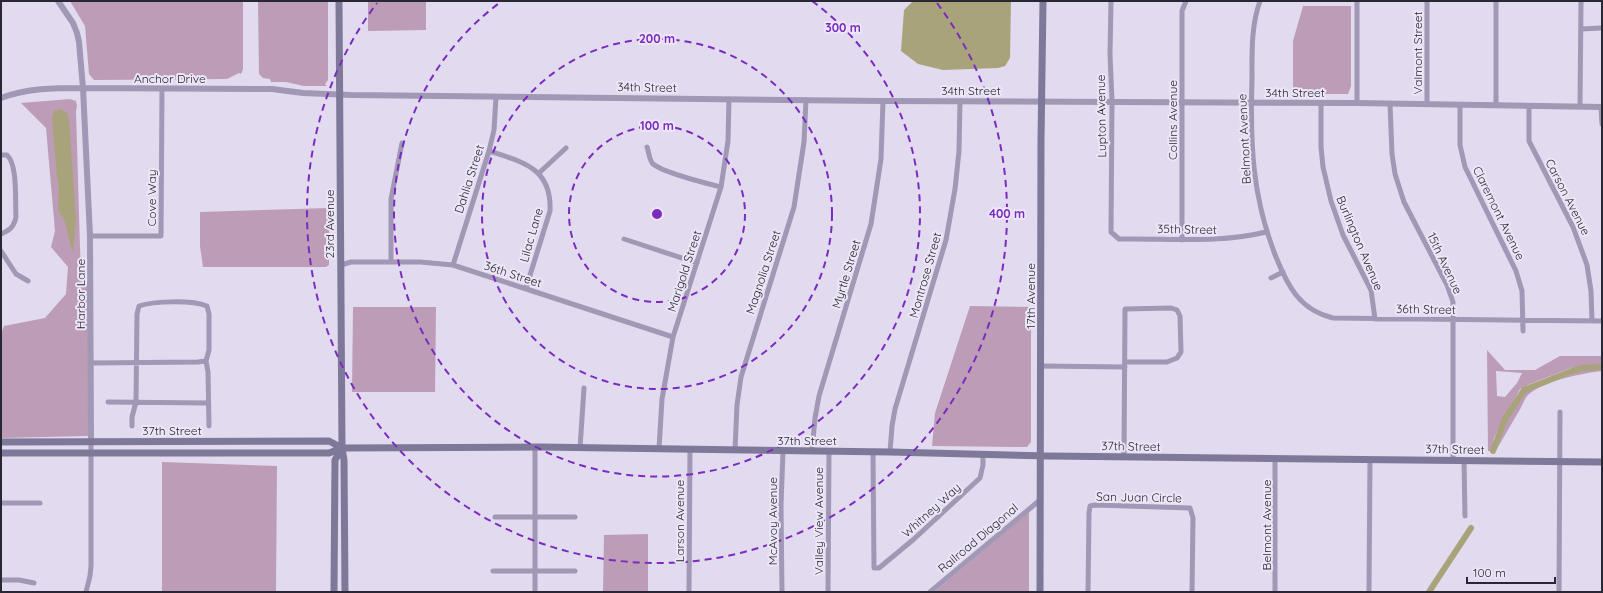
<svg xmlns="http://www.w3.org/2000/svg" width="1603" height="593" font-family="Quicksand,sans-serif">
  <rect width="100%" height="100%" fill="#e2daef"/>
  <path fill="#bd9cb7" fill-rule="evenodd" d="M70 1H243V69L241 74 239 73 227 79 94 80 89 74 85 26Z
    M258 1H328V80L325 84 327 86H304L286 82H271L270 79 263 78 259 74Z
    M368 1H426V30L368 31Z
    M1303 6H1351V86L1348 94H1293V41Z
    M70 99 76 101 77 106 76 111 81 281H88V436L1 438V334L4 326 45 318 66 294 68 267 51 247 55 231 46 128 21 103Z
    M329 208V265L326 267H203L200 246V212Z
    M970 306 1031 307V442L1027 447 932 446 935 413Z
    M353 307H436L435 392H352Z
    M1487 350 1505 370H1535L1560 356H1602V365L1571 368 1530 384 1520 389 1494 438 1492 451H1488ZM1496 371 1522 373 1517 383 1505 397 1497 396Z
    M1602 368V371C1583 373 1543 381 1528 395 1524 399 1522 407 1519 411 1511 425 1503 438 1495 452L1507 420 1526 391 1583 370Z
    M162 462 277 466 276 592H162Z
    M1029 512V592H934Z
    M648 534V592H603L604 535Z"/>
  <path fill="#a9a37c" d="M913 1H1011L1010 58 1005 66 998 68 943 70 918 64 901 51 904 10Z
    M60 109 67 113 69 119 76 219 73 253 65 222 58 210 59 189 57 176 52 119 54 111Z"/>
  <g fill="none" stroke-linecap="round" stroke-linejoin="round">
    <path stroke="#a9a37c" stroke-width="6" d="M1493 451 1505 419 1524 390 1572 371 1583 368 1602 367
      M1429 592 1471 528"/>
    <path stroke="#a098b4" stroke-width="5" d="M1111 1 1110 54 1112 101 1111 232 1119 239C1169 238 1217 244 1266 232
      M1260 1C1251 26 1252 52 1252 79 1250 143 1252 197 1276 257 1288 287 1300 310 1333 318L1602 321
      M1357 1V103
      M1427 1V104
      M1496 1V105
      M1581 29 1602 28
      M1321 103V147L1323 167 1331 201 1343 235 1371 290 1375 319
      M1390 104 1392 154 1395 174 1404 202 1447 285 1453 302V460
      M1460 105V145L1465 167 1516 271 1522 291 1523 331
      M1529 106V141L1573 227 1587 265 1591 291 1592 321
      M1580 106 1581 1
      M1601 107 1602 124
      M647 147C649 152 649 160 653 164 664 173 705 183 721 187
      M489 151C523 162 552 168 550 211L526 288
      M1 155H7C18 165 15 202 16 217 14 227 10 230 1 234
      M539 173 566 148
      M90 236H161L162 89
      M624 239 697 263
      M1182 240V11L1186 1
      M1 251 16 274 28 281
      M391 262V199L402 143
      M341 265 351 262H420L453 265 673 337
      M453 265 489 151 494 130 496 97
      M1271 278 1283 272
      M91 363 198 362 206 361
      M1040 366 1125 367
      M108 402 208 403
      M132 426V417L136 402 137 314 139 306C154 301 192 300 207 306L209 314V350L206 361 208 372 209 426
      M580 448 584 388
      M659 449 662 399 673 337 721 187 728 141 729 99
      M735 450 737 405 741 377 794 207 804 142 806 100
      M812 451 815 418 819 396 871 224 881 159 883 101
      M873 452 874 568H879L914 539 980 478 983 465V454
      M890 452 892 426 895 409 946 240 955 189 959 151 960 101
      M1124 456 1125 309 1171 308 1177 310 1180 316 1181 352 1177 358 1167 362H1125
      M1464 460 1465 516
      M1 503H40
      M495 517H575
      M493 571H575
      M1 580H19L34 583
      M86 592 90 576 91 566V442
      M535 592V447
      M689 592 690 449
      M782 592 781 505 783 451
      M828 592 829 451
      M930 592 1040 500
      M1088 592 1089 513 1090 506 1095 505 1190 508 1193 518 1192 592
      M1275 592V458
      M1369 592 1370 460
      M1559 592 1560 412"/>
    <path stroke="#a098b4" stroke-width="6" d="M58 1 73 23 77 33 79 42 83 88 90 236 91 442
      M1 98C27 88 55 88 83 88L272 89 303 93 351 95 883 101 1357 103 1602 107"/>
    <path stroke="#7f7999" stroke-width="7" d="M339 1 342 448 344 460 345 592
      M1 442 329 441 342 448
      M1 453H329L342 448 540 447 890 452 1049 456 1602 462
      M334 592 335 460 342 448
      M1040 592 1041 140 1043 1"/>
  </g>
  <g fill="none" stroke="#7b2cbf" stroke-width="2" stroke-dasharray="7 5">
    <circle cx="657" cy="214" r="88"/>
    <circle cx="657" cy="214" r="175"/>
    <path d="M812 1A263 263 0 1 1 502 1"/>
    <path d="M937 3A350 350 0 1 1 377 3"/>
  </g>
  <g text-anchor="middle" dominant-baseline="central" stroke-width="4" stroke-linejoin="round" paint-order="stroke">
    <g font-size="12" fill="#292733" stroke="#ece6f7">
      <text transform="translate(1417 53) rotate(-90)">Valmont Street</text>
      <text x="170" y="78">Anchor Drive</text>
      <text transform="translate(647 87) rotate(1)">34th Street</text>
      <text x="971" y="90">34th Street</text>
      <text x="1295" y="92">34th Street</text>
      <text transform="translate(1101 116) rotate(-91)">Lupton Avenue</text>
      <text transform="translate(1172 120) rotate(-90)">Collins Avenue</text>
      <text transform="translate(1244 139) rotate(-93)">Belmont Avenue</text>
      <text transform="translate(469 179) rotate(-72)">Dahlia Street</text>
      <text transform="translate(1568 197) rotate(63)">Carson Avenue</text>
      <text transform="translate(151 198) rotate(-90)">Cove Way</text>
      <text transform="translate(1499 213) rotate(64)">Claremont Avenue</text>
      <text transform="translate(329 224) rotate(-90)">23rd Avenue</text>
      <text transform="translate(1187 229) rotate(1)">35th Street</text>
      <text transform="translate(531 235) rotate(-74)">Lilac Lane</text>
      <text transform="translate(1360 243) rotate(67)">Burlington Avenue</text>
      <text transform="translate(1445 263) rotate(65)">15th Avenue</text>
      <text transform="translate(684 271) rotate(-72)">Marigold Street</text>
      <text transform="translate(763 272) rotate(-72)">Magnolia Street</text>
      <text transform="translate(513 274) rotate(18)">36th Street</text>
      <text transform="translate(846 274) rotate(-73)">Myrtle Street</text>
      <text transform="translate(925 275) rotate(-74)">Montrose Street</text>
      <text transform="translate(80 294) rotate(-90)">Harbor Lane</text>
      <text transform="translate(1030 296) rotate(-90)">17th Avenue</text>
      <text transform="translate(1426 309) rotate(1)">36th Street</text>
      <text x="172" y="430">37th Street</text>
      <text x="807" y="440">37th Street</text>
      <text transform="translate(1131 446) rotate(1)">37th Street</text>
      <text transform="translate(1455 449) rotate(1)">37th Street</text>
      <text transform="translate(1139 497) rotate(1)">San Juan Circle</text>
      <text transform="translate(931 510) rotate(-42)">Whitney Way</text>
      <text transform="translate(679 521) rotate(-90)">Larson Avenue</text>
      <text transform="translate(772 521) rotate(-90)">McAvoy Avenue</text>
      <text transform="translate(818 521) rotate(-90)">Valley View Avenue</text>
      <text transform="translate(1266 525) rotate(-90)">Belmont Avenue</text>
      <text transform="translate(978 538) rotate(-40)">Railroad Diagonal</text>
    </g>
  </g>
  <circle cx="657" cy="214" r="6" fill="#7b2cbf" stroke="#ece6f7" stroke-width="2"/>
  <g font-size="12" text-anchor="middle" font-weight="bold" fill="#7b2cbf" stroke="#ece6f7" stroke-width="4" stroke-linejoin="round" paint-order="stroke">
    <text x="843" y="32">300 m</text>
    <text x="657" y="43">200 m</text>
    <text x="657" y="130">100 m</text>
    <text x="1007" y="218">400 m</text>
  </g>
  <rect width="1603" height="593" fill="none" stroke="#292733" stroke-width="4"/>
  <path d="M1467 577v6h88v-6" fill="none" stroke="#292733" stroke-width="2"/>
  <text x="1473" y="577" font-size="12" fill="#292733" stroke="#ece6f7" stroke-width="3" paint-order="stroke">100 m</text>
</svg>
